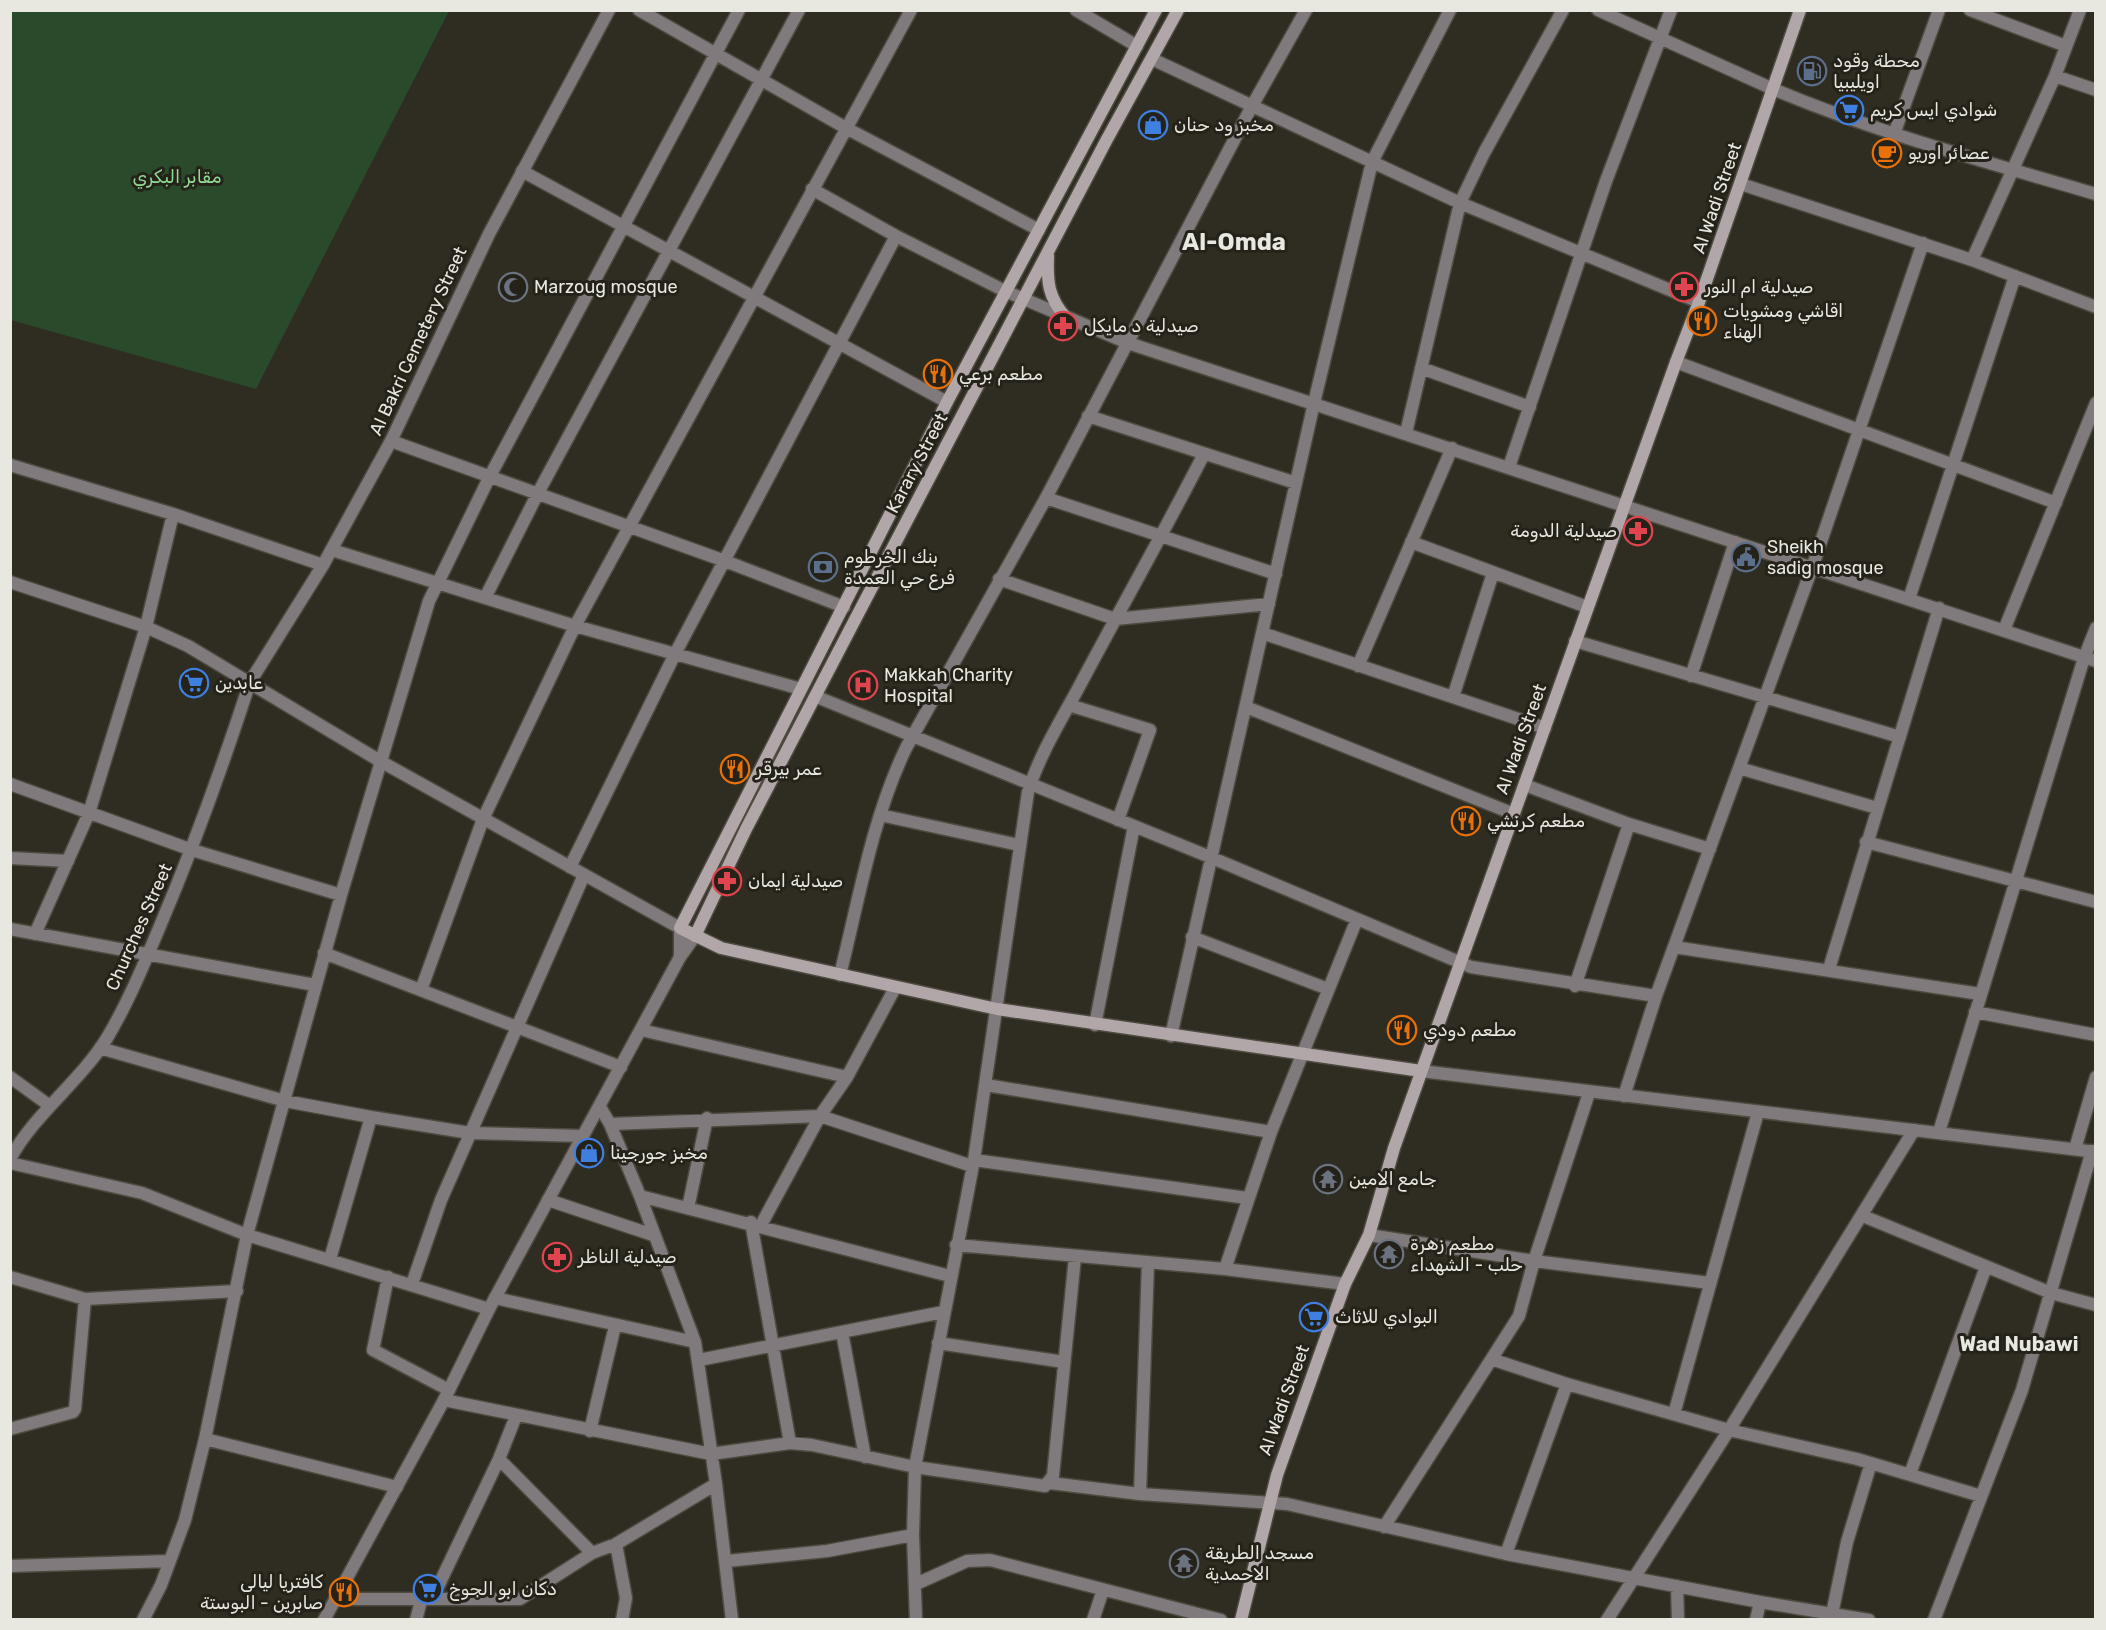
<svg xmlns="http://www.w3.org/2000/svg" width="2106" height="1630" font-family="Rubik,Cairo,sans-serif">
  <rect width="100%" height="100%" fill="#2f2d22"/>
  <path fill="#2a4a2c" d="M10 11H449L256 389 11 320Z"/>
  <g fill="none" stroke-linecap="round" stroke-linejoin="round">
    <g stroke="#4d4b40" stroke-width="15">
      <path id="minor" d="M639 10 846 128 1039 230
        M1076 10 1137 46
        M1598 10 1773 89
        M1970 10 2066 46
        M1152 59 1460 203 1699 302
        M2055 76 2096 90
        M1894 134 1939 10
        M522 171 947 402
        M1741 184 1972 260 2055 76 2080 10
        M812 189 896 236 1005 291
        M1972 260 2096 307
        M1676 362 2056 503
        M1421 368 1530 407
        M1088 416 1296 483
        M1406 433 1460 203 1484 153 1563 10
        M391 441 725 561 844 607
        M10 465 173 514 323 565
        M1509 467 1606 181 1671 10
        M1046 498 1276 574
        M1411 542 1587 607
        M332 550 575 626 801 689
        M999 579 1115 619 1269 604
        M485 598 538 493 799 10
        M1909 599 2015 276
        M2004 630 2096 403
        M1262 633 1545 728
        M1575 641 1900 737
        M1358 666 1452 448
        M1691 676 1735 542
        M817 697 1210 857 1471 967 1656 996
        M1453 697 1493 573
        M1069 705 1150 730 1118 820
        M1246 707 1514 814
        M1739 768 1877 808
        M10 784 192 850 341 895
        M1525 785 1629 824 1710 849
        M880 815 1019 845
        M1866 842 2096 902
        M10 858 68 861
        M570 867 676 652 896 236
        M10 929 315 985
        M35 934 89 813 146 627 173 514
        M1192 937 1328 989
        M1674 947 1980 994
        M324 953 621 1067
        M1829 969 1939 608
        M840 975C859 899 872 819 906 748L1046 498 1252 106 1306 10
        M1575 986 1629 824
        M421 990 483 819 575 626 911 10
        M1975 1012 2096 1035
        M1095 1025 1134 826
        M641 1030 847 1077
        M1171 1036 1314 403 1372 162 1450 10
        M100 1048 285 1101 371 1117 470 1133 583 1136
        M10 1077 50 1106
        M986 1085 1271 1132
        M1624 1096 1656 996 1812 568 1923 243
        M600 1107 610 1124 640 1196 695 1342 716 1484 732 1620
        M610 1124 820 1116 972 1166
        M1939 1132 2084 658 2096 628
        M2075 1149 2096 1077
        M10 1159C35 1113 80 1082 107 1038 128 1003 144 964 160 926 194 846 223 765 250 682
        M974 1160 1247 1198
        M10 1163 142 1193 247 1235 489 1309
        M640 1196 950 1276
        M548 1200 653 1235
        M688 1208 707 1118
        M1863 1216 2051 1293 2096 1305
        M751 1222 790 1443
        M761 1225 820 1116 847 1077 895 988
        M1369 1235 1534 1261 1710 1283
        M956 1245 1225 1269 1345 1284
        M330 1259 371 1117
        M1225 1269 1271 1132 1357 919
        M10 1277 85 1299 237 1291
        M388 1277 373 1350 449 1390
        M412 1284 441 1200 584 875
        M495 1298 695 1342
        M842 1332 865 1457
        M938 1343 1064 1362
        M699 1360 943 1312
        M1494 1360 1567 1384 1729 1430 1857 1459 1981 1496
        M444 1400 711 1454 790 1443 812 1445 915 1467 1045 1486 1053 1476 1075 1257
        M1674 1414 1758 1112
        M10 1429 73 1412 75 1409 85 1299
        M590 1431 615 1326
        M205 1439 397 1487
        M499 1459 592 1553
        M1910 1474 1986 1267
        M1050 1483 1140 1494 1287 1504 1506 1554 1760 1602 1869 1620
        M1140 1494 1148 1263
        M1384 1527 1519 1316 1534 1261 1589 1093
        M616 1544 626 1598 622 1620
        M1506 1554 1567 1384
        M727 1561 827 1551 913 1535
        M10 1566 170 1561
        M916 1584 967 1561 990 1560 1221 1620
        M1677 1586 1678 1620
        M433 1597 499 1459 516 1416
        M335 1599H520L592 1553 616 1544 716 1484
        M1832 1614 1847 1542 1871 1463
        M143 1620 161 1585 185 1520 205 1439 247 1235 341 895 429 601 490 476 739 10
        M416 1620 422 1597
        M916 1620 913 1535 915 1467 974 1160 1028 792C1039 755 1062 719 1080 685 1121 608 1164 532 1204 454
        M1093 1620 1103 1590
        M1607 1620 1729 1430 1914 1130
        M1756 1620 1760 1602
        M1934 1620 2022 1390 2092 1151"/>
    </g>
    <g stroke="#4d4b40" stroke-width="15">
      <path id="tertiary" d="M1773 89C1877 133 1987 162 2096 194
        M1005 291 1128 343 2096 661
        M10 582 146 627 188 646 380 761 680 928V957
        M250 682 323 565 391 441 489 234 609 10
        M1421 1071 2096 1152
        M324 1620 444 1400 489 1309 680 957 695 936"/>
    </g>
    <g stroke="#4d4b40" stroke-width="15">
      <path id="secondary" d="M1156 10 947 402 680 928 721 948 997 1009 1421 1071
        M1048 256C1047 282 1048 297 1066 318
        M695 936 746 829 859 612 1106 141 1178 10
        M1241 1620 1277 1475 1345 1284 1369 1235 1394 1148 1676 362 1699 302 1800 10"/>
    </g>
    <use href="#minor" stroke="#817a7c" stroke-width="12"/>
    <use href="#tertiary" stroke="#817a7c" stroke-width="12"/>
    <use href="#secondary" stroke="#b1a6a8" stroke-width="12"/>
  </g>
  <defs>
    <g id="fuel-ring" transform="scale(1.5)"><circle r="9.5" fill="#252319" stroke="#5c6f8a" stroke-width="1.5"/><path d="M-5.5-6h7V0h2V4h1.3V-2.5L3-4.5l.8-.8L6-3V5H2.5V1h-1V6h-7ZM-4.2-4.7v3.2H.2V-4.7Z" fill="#5c6f8a"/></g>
    <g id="supermarket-ring" transform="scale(1.5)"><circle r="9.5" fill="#252319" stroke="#3f7fe0" stroke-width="1.5"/><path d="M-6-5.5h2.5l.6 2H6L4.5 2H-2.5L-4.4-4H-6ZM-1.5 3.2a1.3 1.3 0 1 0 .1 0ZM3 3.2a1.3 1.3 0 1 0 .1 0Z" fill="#3f7fe0"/></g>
    <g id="shop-ring" transform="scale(1.5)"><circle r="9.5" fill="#252319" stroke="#3f7fe0" stroke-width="1.5"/><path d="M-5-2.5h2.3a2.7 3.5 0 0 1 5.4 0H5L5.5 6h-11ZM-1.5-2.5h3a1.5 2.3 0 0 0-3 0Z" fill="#3f7fe0"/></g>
    <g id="cafe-ring" transform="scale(1.5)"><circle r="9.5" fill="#252319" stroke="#e8710a" stroke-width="1.5"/><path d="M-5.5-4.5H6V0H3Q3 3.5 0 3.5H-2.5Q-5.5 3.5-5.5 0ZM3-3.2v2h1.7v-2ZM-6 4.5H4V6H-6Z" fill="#e8710a"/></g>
    <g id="mosque-ring" transform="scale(1.5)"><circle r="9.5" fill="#252319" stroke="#6b7280" stroke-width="1.5"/><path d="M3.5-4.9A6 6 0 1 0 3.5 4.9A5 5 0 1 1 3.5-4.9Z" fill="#6b7280"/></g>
    <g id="pharmacy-ring" transform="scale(1.5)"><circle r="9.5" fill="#252319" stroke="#e0444e" stroke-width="1.5"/><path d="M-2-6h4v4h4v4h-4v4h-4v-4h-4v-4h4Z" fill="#e0444e"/></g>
    <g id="restaurant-ring" transform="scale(1.5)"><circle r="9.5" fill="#252319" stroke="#e8710a" stroke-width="1.5"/><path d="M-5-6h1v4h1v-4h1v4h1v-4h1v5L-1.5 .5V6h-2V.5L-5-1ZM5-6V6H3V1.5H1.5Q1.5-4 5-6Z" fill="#e8710a"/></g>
    <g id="civic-ring" transform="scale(1.5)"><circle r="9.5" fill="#252319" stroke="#5c6f8a" stroke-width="1.5"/><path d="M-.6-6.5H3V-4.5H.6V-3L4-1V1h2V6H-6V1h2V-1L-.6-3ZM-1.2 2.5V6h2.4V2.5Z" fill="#5c6f8a"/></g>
    <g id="bank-ring" transform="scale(1.5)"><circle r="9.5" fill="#252319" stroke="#5c6f8a" stroke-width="1.5"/><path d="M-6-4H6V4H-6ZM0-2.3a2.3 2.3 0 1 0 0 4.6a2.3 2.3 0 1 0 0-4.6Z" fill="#5c6f8a"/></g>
    <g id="hospital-ring" transform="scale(1.5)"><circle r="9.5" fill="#252319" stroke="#e0444e" stroke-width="1.5"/><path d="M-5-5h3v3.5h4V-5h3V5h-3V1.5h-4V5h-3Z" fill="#e0444e"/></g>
    <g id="temple-ring" transform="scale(1.5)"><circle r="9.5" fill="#252319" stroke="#6b7280" stroke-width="1.5"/><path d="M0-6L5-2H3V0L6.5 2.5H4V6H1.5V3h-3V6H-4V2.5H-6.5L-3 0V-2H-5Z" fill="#6b7280"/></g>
  </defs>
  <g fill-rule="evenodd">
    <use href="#fuel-ring" x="1812" y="71"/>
    <use href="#supermarket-ring" x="1849" y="110"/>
    <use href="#shop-ring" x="1153" y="125"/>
    <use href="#cafe-ring" x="1887" y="153"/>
    <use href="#mosque-ring" x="513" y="287"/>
    <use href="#pharmacy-ring" x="1684" y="287"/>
    <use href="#restaurant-ring" x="1702" y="321"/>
    <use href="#pharmacy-ring" x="1063" y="326"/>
    <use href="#restaurant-ring" x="938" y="374"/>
    <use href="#pharmacy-ring" x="1638" y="531"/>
    <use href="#civic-ring" x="1746" y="557"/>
    <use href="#bank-ring" x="823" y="567"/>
    <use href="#supermarket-ring" x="194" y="683"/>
    <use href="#hospital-ring" x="863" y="685"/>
    <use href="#restaurant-ring" x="735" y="769"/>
    <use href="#restaurant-ring" x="1466" y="821"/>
    <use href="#pharmacy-ring" x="727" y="881"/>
    <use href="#restaurant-ring" x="1402" y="1030"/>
    <use href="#shop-ring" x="589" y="1153"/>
    <use href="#temple-ring" x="1328" y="1179"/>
    <use href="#temple-ring" x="1389" y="1254"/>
    <use href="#pharmacy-ring" x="557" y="1257"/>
    <use href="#supermarket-ring" x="1314" y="1317"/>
    <use href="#temple-ring" x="1184" y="1563"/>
    <use href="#supermarket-ring" x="428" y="1589"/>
    <use href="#restaurant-ring" x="344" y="1592"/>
  </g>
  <g text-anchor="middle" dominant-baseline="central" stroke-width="6" stroke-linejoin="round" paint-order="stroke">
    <g font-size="18" fill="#e8e7e0" stroke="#252319" text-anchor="start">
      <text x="1833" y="61">محطة وقود<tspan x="1833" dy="21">اويليبيا</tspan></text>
      <text x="1870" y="110">شوادي ايس كريم</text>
      <text x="1174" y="125">مخبز ود حنان</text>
      <text x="1908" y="153">عصائر اوريو</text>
      <text x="534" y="287">Marzoug mosque</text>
      <text x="1705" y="287">صيدلية ام النور</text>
      <text x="1723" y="311">اقاشي ومشويات<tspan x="1723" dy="21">الهناء</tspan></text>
      <text x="1084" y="326">صيدلية د مايكل</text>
      <text x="959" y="374">مطعم برعي</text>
      <text x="1617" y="531" text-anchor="end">صيدلية الدومة</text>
      <text x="1767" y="547">Sheikh<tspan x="1767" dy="21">sadig mosque</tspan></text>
      <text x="844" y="557">بنك الخرطوم<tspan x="844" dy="21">فرع حي العمدة</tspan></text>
      <text x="884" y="675">Makkah Charity<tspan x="884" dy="21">Hospital</tspan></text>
      <text x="215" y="683">عابدين</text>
      <text x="756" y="769">عمر بيرقر</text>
      <text x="1487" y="821">مطعم كرنشي</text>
      <text x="748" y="881">صيدلية ايمان</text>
      <text x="1423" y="1030">مطعم دودي</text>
      <text x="610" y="1153">مخبز جورجينا</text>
      <text x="1349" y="1179">جامع الامين</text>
      <text x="1410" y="1244">مطعم زهرة<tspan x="1410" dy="21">حلب - الشهداء</tspan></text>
      <text x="578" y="1257">صيدلية الناظر</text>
      <text x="1335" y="1317">البوادي للاثاث</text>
      <text x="1205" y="1553">مسجد الطريقة<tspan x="1205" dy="21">الاحمدية</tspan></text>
      <text x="323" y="1582" text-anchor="end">كافتريا ليالي<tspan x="323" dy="21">صابرين - البوستة</tspan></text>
      <text x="449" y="1589">دكان ابو الجوخ</text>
    </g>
    <g font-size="18" fill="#91dc95" stroke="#252319">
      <text x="177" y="177">مقابر البكري</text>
    </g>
    <g font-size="18" fill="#e8e7e0" stroke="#252319">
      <text transform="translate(1717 198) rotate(-71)">Al Wadi Street</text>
      <text transform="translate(418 341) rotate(-65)">Al Bakri Cemetery Street</text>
      <text transform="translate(917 463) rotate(-62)">Karary Street</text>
      <text transform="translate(1521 739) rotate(-70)">Al Wadi Street</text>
      <text transform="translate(139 927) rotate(-66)">Churches Street</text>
      <text transform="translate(1284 1400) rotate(-70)">Al Wadi Street</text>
    </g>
    <g font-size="20" font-weight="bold" fill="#e8e7e0" stroke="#252319">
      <text x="2019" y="1344">Wad Nubawi</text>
    </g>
    <g font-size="24" font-weight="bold" fill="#e8e7e0" stroke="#252319">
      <text x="1234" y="242">Al-Omda</text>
    </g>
  </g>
  <rect width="2106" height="1630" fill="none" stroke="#e8e7e0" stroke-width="24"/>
</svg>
